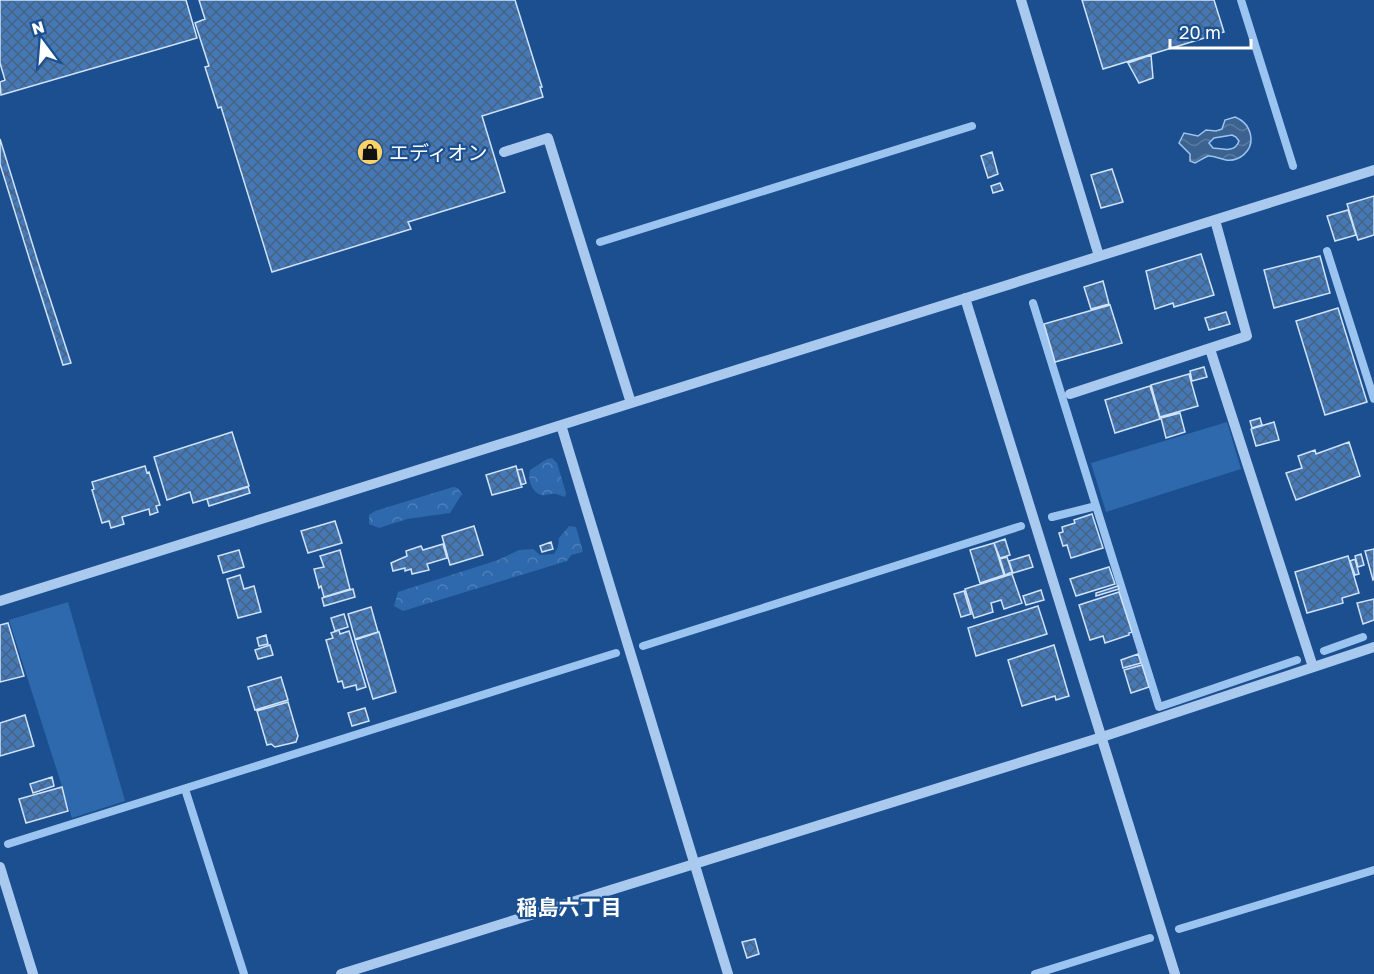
<svg xmlns="http://www.w3.org/2000/svg" width="1374" height="974" font-family="'Golos Text','Noto Sans JP',sans-serif">
  <defs>
    <pattern id="forest-crowns" width="20" height="18" patternUnits="userSpaceOnUse" patternTransform="scale(1.5)"><rect width="20" height="18" fill="#2e69ad"/><path d="M2 6a3 3 0 1 1 6 0M12 15a3 3 0 1 1 6 0" fill="none" stroke="#4d80b9"/></pattern>
    <pattern id="water-waves" width="16" height="10" patternUnits="userSpaceOnUse" patternTransform="scale(1.5)"><rect width="16" height="10" fill="#3c6290"/><path d="M0 5q4-4 8 0t8 0" fill="none" stroke="#597aa1"/></pattern>
    <pattern id="building-cross-hatch" width="8" height="8" patternUnits="userSpaceOnUse" patternTransform="scale(1.5)"><rect width="8" height="8" fill="#4478b7"/><path d="M0 0l8 8M0 8l8-8" fill="none" stroke="#486282"/></pattern>
  </defs>
  <rect width="100%" height="100%" fill="#1b4f8f"/>
  <path fill="#2e69ad" d="M1227 422 1241 469 1106 512 1091 463Z
    M68 602 125 801 72 818 9 620Z"/>
  <path fill="url(#forest-crowns)" d="M552 458 557 463 566 493 565 497C562 496 559 495 556 494 551 493 546 496 541 495 532 492 527 479 530 470L547 459Z
    M453 487 458 488 462 494 450 513 407 519 379 528 369 524V515L375 511Z
    M569 526 576 527 583 552 571 555 567 561 403 611 394 606 398 592 498 560 519 550 533 549 540 555 554 554 558 547 559 538Z"/>
  <path fill="url(#water-waves)" stroke="#9cc4f0" stroke-width="1.5" fill-rule="evenodd" d="M1235 117C1245 121 1250 128 1251 138 1252 151 1239 162 1226 160 1220 159 1213 155 1208 156 1203 158 1199 161 1195 163L1190 161V154L1179 143 1184 133 1198 136 1206 130 1216 131 1222 129 1225 120ZM1232 135 1236 137 1239 141C1235 153 1223 149 1213 148L1209 143 1214 138Z"/>
  <g fill="none" stroke-linecap="round" stroke-linejoin="round">
    <path stroke="#9cc4f0" stroke-width="8" d="M1241 0 1293 166
      M600 242 972 126
      M1327 251 1374 399
      M1033 303 1096 506
      M1052 517 1096 506 1159 707 1297 660
      M643 646 1021 526
      M1324 651 1363 637
      M185 789 244 974
      M8 844 616 653
      M1179 929 1374 870
      M1035 974 1150 938"/>
  </g>
  <path fill="url(#building-cross-hatch)" stroke="#cfe3fa" stroke-width="1.5" d="M0 0H186L197 38 1 95 0 82 5 80 0 63Z
    M199 0H515L542 87H540L543 97 482 116 505 192 408 222 411 229 272 272 221 107 218 108 205 67 209 66 195 23 205 19Z
    M1082 0H1214L1224 32 1103 69Z
    M1151 55 1153 78 1139 83 1128 63Z
    M0 139 38 262 71 363 63 365 31 264 0 164Z
    M992 152 998 174 988 178 981 156Z
    M1112 169 1123 202 1101 208 1091 175Z
    M1000 183 1003 190 993 193 991 186Z
    M1374 196V235L1358 240 1347 204Z
    M1348 210 1356 235 1335 241 1327 216Z
    M1201 254 1214 295 1174 307 1173 303 1155 309 1146 271Z
    M1320 256 1330 293 1274 308 1264 270Z
    M1103 281 1109 304 1091 309 1084 287Z
    M1110 305 1122 343 1055 362 1044 324Z
    M1338 308 1367 402 1325 415 1296 321Z
    M1226 312 1230 324 1209 330 1205 318Z
    M1204 367 1207 377 1192 381 1190 371Z
    M1189 374 1198 406 1160 417 1151 385Z
    M1150 386 1160 419 1115 433 1105 400Z
    M1180 413 1185 432 1166 438 1161 418Z
    M1260 418 1262 425 1252 428 1250 421Z
    M1274 422 1279 440 1256 446 1251 429Z
    M232 432 249 486 193 503 190 492 167 500 154 457Z
    M1349 442 1360 476 1296 500 1286 473 1302 468 1298 456 1315 450 1316 454Z
    M145 466 147 473 149 472 160 505 156 506 158 512 150 515 149 509 122 517 124 524 111 528 109 521 102 523 92 490 94 489 92 482Z
    M516 466 522 487 492 495 486 475Z
    M522 469 526 483 521 485 517 470Z
    M248 487 250 493 209 506 207 499Z
    M1092 514 1103 548 1071 558 1067 545 1063 546 1059 533 1063 532 1062 527 1075 523 1074 520Z
    M335 521 342 543 308 553 301 531Z
    M474 526 483 555 450 565 442 536Z
    M1005 539 1010 555 1000 558 994 543Z
    M551 542 553 549 542 552 540 546Z
    M994 543 1004 575 980 583 970 550Z
    M443 544 447 558 427 564 429 570 412 574 411 569 405 571V568L393 571 391 563 407 556 406 551 421 546 423 550Z
    M1374 549V579L1373 580 1365 551Z
    M239 550 244 567 223 573 218 556Z
    M340 550 350 589 324 597 321 586 319 588 314 569 324 567 320 556Z
    M1361 554 1364 565 1358 567 1355 556Z
    M1029 555 1033 567 1013 573 1009 561Z
    M1348 556 1359 593 1342 598 1343 603 1307 613 1295 572Z
    M1007 557 1012 572 1005 575 1000 559Z
    M1355 559 1359 574 1355 575 1350 561Z
    M1109 567 1115 584 1076 596 1070 579Z
    M1012 574 1022 603 1004 609 1001 600 991 603 993 612 974 618 965 589Z
    M240 575 244 589 254 586 261 612 238 618 227 579Z
    M1118 586 1119 589 1096 596V593Z
    M353 589 355 597 324 606 322 598Z
    M1041 590 1044 600 1026 605 1023 596Z
    M964 591 971 614 961 617 954 594Z
    M1119 592 1132 632 1129 633V635L1105 643 1103 636 1090 640 1079 605Z
    M1374 599V620L1363 624 1357 603Z
    M1038 606 1047 634 976 656 968 628Z
    M371 607 378 632 355 639 348 614Z
    M344 614 348 627 335 631 331 618Z
    M8 623 24 676 0 682V625Z
    M339 630 340 634 349 631 366 687 357 690 356 685 344 688 342 681 338 682 326 640 333 638 331 633Z
    M379 632 396 692 373 699 355 640Z
    M266 635 268 644 259 646 257 638Z
    M270 645 273 655 258 659 255 650Z
    M1054 645 1069 696 1056 700 1055 696 1022 706 1008 660Z
    M1138 654 1141 663 1123 668 1121 660Z
    M1142 665 1149 687 1131 693 1124 670Z
    M281 677 288 700 255 710 248 687Z
    M288 702 298 736 296 742 275 747 271 744 267 745 257 711Z
    M365 708 369 721 352 726 348 713Z
    M25 715 34 746 0 756V723Z
    M52 777 54 786 33 793 30 784Z
    M62 787 68 811 26 823 19 799Z
    M755 939 759 954 747 958 742 942Z"/>
  <g fill="none" stroke-linecap="round" stroke-linejoin="round">
    <path stroke="#a9c9ee" stroke-width="10" d="M1021 0 1099 256
      M504 152 548 138 631 403
      M965 298 1175 974
      M1210 349 1313 667
      M1070 394 1247 336 1215 220
      M561 425 728 974
      M0 601 1374 170
      M0 867 33 974
      M341 974 1102 737 1374 647"/>
  </g>
  <defs>
    <g id="shop-disc" transform="scale(1.35)"><circle r="9.5" fill="#ffd166" stroke="#1b4f8f"/><path d="M-5-2.5h2.3a2.7 3.5 0 0 1 5.4 0H5L5.5 6h-11ZM-1.5-2.5h3a1.5 2.3 0 0 0-3 0Z" fill="#111"/></g>
  </defs>
  <g fill-rule="evenodd">
    <use href="#shop-disc" x="370" y="152"/>
  </g>
  <g text-anchor="middle" dominant-baseline="central" stroke-width="4.5" stroke-linejoin="round" paint-order="stroke">
    <g font-size="20" fill="#fff" stroke="#1b4f8f" text-anchor="start">
      <text x="389" y="152">エディオン</text>
    </g>
    <g font-size="21" font-weight="bold" fill="#fff" stroke="#1b4f8f">
      <text x="569" y="907">稲島六丁目</text>
    </g>
  </g>
  <g transform="translate(42 42) rotate(344)" stroke="#1b4f8f" stroke-width="4.5" paint-order="stroke">
  <path d="M0-4.5L10 22L0 15L-10 22Z" fill="#ffffff"/>
  <text y="-9" font-size="16" font-weight="bold" text-anchor="middle" fill="#ffffff">N</text>
  </g>
  <path d="M1170 39v9h81v-9" fill="none" stroke="#ffffff" stroke-width="3"/>
  <text x="1179" y="39" font-size="18" fill="#ffffff" stroke="#1b4f8f" stroke-width="4.5" paint-order="stroke">20 m</text>
</svg>
